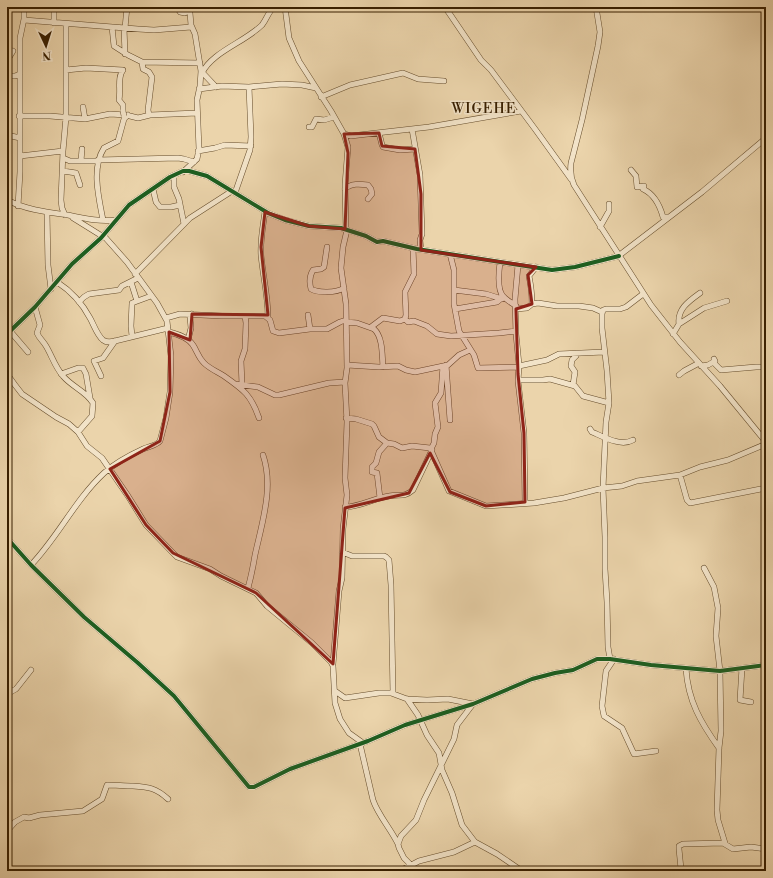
<svg xmlns="http://www.w3.org/2000/svg" width="773" height="878" font-family="'Libre Bodoni',serif">
  <rect width="100%" height="100%" fill="#ebd4ab"/>
  <filter id="stains"><feTurbulence type="fractalNoise" baseFrequency=".005" numOctaves="4"/><feColorMatrix values="0 0 0 0 .2 0 0 0 0 .09 0 0 0 0 .02 0 0 0 .5 -.17"/></filter>
  <radialGradient id="worn" r=".72"><stop offset=".6" stop-color="#630" stop-opacity="0"/><stop offset="1" stop-color="#630" stop-opacity=".3"/></radialGradient>
  <g fill="none" stroke-linecap="round" stroke-linejoin="round">
    <g stroke="#654c2b" stroke-width="6">
      <path id="street" d="M177 7 180 12 185 13 188 11 190 13 191 25 195 34 201 71 200 86 197 100 199 149 197 159 183 172
        M285 7 289 38 299 61 331 111 344 134 348 147 345 185 346 230
        M445 7 481 60 491 70 535 129 571 179
        M596 7 600 32 598 46 582 120 571 163C570 171 571 178 574 185L651 305 680 342 720 386 766 442
        M24 20 138 29 154 30 191 27
        M54 23V7
        M112 27 114 46 128 55 142 62 200 63
        M124 28 125 54
        M125 28 127 7
        M7 61 13 51
        M142 62 143 69 149 72 152 77 148 110 149 115
        M66 70 86 68 123 70C117 77 121 91 119 100L123 105V111
        M201 71 216 87
        M202 73C212 52 245 42 262 25 267 19 268 12 274 7
        M7 76H15L20 74
        M199 89 222 86 249 87 282 84 302 85 316 88
        M321 97 350 85 403 73 418 79 444 81
        M83 107 85 119
        M19 116H50L85 119 110 114 126 115 138 118 150 115 197 113
        M309 127H312L316 119 324 120 334 117
        M412 129 420 175 422 234 420 240 421 250
        M379 133 382 145 383 147 400 150 415 149
        M344 134 351 136 359 135 429 127 521 111
        M7 135 20 138
        M198 151 215 148 225 145 251 146
        M20 156 63 151
        M63 158 70 161H98
        M98 160 178 158 184 159 194 162
        M81 161 82 149
        M631 170 636 176 637 187 644 186 643 189C654 194 660 206 663 217H669
        M63 171 76 173 80 185
        M174 175V187L179 199 184 224
        M153 189 156 202 160 207H171L180 205
        M345 189C351 183 360 184 368 185L371 189 372 194 368 199
        M235 193 250 150 251 137 249 87
        M7 200C27 210 46 212 68 215 83 218 99 222 115 220
        M18 206 20 172V38L24 19V7
        M265 212C263 226 260 241 261 255 263 276 268 296 268 317
        M47 213 48 265 51 289
        M65 215 62 208 61 200 63 151 66 117V24
        M73 218 102 236
        M103 220C99 199 91 168 104 148L118 141 124 119 128 115
        M600 227 609 211V204
        M327 247 324 267 321 269 313 270C310 275 309 282 311 289 318 293 336 293 344 288
        M450 254 454 270V304L459 331 474 355 478 368 519 367
        M619 257 621 254 702 192 766 138
        M500 262C499 270 497 290 503 296 506 300 512 303 516 306
        M518 265 515 299 516 334 519 365 518 381 524 433 525 502
        M135 274 190 218 232 191
        M57 282C71 291 82 303 90 318 94 325 97 335 103 340 107 343 111 342 115 341L168 328
        M131 282 137 301
        M454 290 486 294 502 299
        M79 302 84 297 89 294 119 290 122 286 138 278
        M532 304C532 295 531 286 529 276L536 267
        M35 307 40 325 37 333C39 338 43 341 46 346 52 356 55 367 63 376 72 387 86 391 93 403L92 416 78 432
        M455 309 497 302 503 297
        M516 309 527 308 532 304 538 303 557 306H579L593 308 602 312
        M308 315 310 329
        M166 318 180 314 222 316H265L270 320 273 331 279 333 310 329H327L340 322 346 320
        M405 319 406 315 405 292 414 274 413 248
        M346 322 357 323 374 329C383 337 382 355 383 367
        M679 324C677 309 689 301 700 293
        M371 327 383 318 400 321 405 319 408 322 414 321 427 326 437 334 451 336 499 333 516 331
        M10 331 28 352
        M169 332C177 334 188 337 193 345 197 351 198 357 204 363 210 369 218 372 224 376 244 390 251 395 259 418
        M7 334 35 307 72 264 101 238 129 205 170 177 183 171H189L207 176 268 213 285 220 309 226 341 228 366 236 377 242 383 241 417 249 552 270 575 267 619 256
        M673 334 679 324 704 308 727 301
        M132 336 131 326 132 303 151 296
        M188 340 191 328 190 317 192 314
        M713 362 721 370 756 367H763L766 366
        M347 365 379 367 398 366 406 370 415 372 448 365 459 355 470 350
        M446 365 450 420
        M519 366 547 360 559 354 604 352
        M701 366 708 365 715 361 714 359
        M7 374 15 385 22 394 56 417 69 424 78 432 87 446 102 458 128 496 146 525 173 553 177 557 210 569 221 576 256 593 267 606 312 643 331 662 333 666 335 703 340 719 349 733 363 743
        M61 374 78 368H83L86 374 90 398
        M679 375 684 371 699 363
        M101 376 94 361 103 358 115 341
        M518 380H543L550 379 575 386 583 396 609 403
        M235 384 258 387 275 395H279L329 383 345 382
        M242 384 241 361 245 349 246 323 245 316
        M573 385 575 372 571 366 572 360 576 356 577 353
        M346 418 356 419 372 424 374 426 379 437 387 443 394 444 402 448 412 446 430 448 449 491 486 506 534 503 564 498 603 488 622 486 637 481 680 475 700 467 728 460 766 444
        M590 429 592 432C604 437 621 447 633 440
        M431 449 434 443 435 434 438 427 435 403 441 393 443 366
        M680 475 687 500 690 503 766 488
        M380 498 377 473 372 472V467L376 463 379 452 387 443
        M345 507C360 507 374 498 389 496 399 494 404 498 413 490L432 450
        M7 538 31 565 84 617 138 663 174 696 249 787H254L290 769 368 741 405 725 473 704 532 679 555 673 573 670 597 659H610L651 665 720 671 766 665
        M342 552 352 556H384L386 557 389 560 391 585 393 693
        M31 565C58 537 75 500 104 473 115 463 130 455 143 449 149 446 156 446 160 441L166 418 170 392 171 356 167 321 157 303 127 262 103 235
        M704 568 714 587 718 608 716 636 720 671 721 731 719 748 717 810 718 820 725 843
        M248 588C251 577 253 567 255 555 262 523 274 487 263 455
        M610 659 608 647 607 602 605 569V537L603 488 606 422 609 403 607 371 602 328V314L603 310 606 309H620L626 307 643 294
        M614 659 606 671 602 706 604 716 622 728 634 754 656 751
        M333 664 339 591 342 578 343 529 347 495 345 478 347 422 345 383 347 368 346 304 341 268 343 247 347 230
        M742 668 740 700 751 702
        M686 669C688 701 701 723 719 748
        M335 691 345 698 379 693H391L407 699 427 700 448 699 473 704 457 725 454 739 424 800 416 820 401 836 398 844 399 848 404 858 411 865
        M7 694 16 689 31 670
        M407 699 418 715 427 735 439 753 442 770 452 793 462 825 475 842 497 854 522 871
        M360 744 373 800C378 815 391 829 398 844
        M7 831 15 822 24 817 29 818 40 815 83 811 102 799 107 785C116 785 124 786 133 786 149 787 156 788 168 799
        M681 869 679 849V846L683 844 723 843 733 849 751 847 766 849
        M400 871 419 861 454 852 475 842"/>
    </g>
    <use href="#street" stroke="#f2e3c8" stroke-width="5"/>
    <g stroke="#654c2b" stroke-width="6" stroke-linecap="butt">
      <path id="street-bridge" d="M123 111 124 116"/>
    </g>
    <use href="#street-bridge" stroke="#f2e3c8" stroke-width="5"/>
    <g stroke="#f2e3c8" stroke-width="6">
      <path id="cycleway" d="M7 334 35 307 72 264 101 238 129 205 170 177 183 171H189L207 176 268 213 285 220 309 226 341 228 366 236 377 242 383 241 417 249 552 270 575 267 619 256
        M7 538 31 565 84 617 138 663 174 696 249 787H254L290 769 368 741 405 725 473 704 532 679 555 673 573 670 597 659H610L651 665 720 671 766 665"/>
    </g>
    <use href="#cycleway" stroke="#1b5e20" stroke-width="4"/>
  </g>
  <path fill="#8f2418" fill-opacity="0.2" stroke="#8f2418" stroke-width="3" stroke-linejoin="round" d="M379 133 382 146 415 149 421 194V250L536 267 528 275 532 304 516 309 518 374 524 433 525 502 486 506 450 492 430 453 409 493 345 508 333 664 256 593 173 553 146 525 110 469 160 441 170 392 169 332 190 340 192 314 268 315 261 247 265 212 309 226 345 229 348 153 344 134Z"/>
  <g text-anchor="middle" dominant-baseline="central" stroke-width="3" stroke-linejoin="round" paint-order="stroke">
    <g font-size="14" letter-spacing="1" fill="#381f00" stroke="#f2e3c8">
      <text x="484" y="109">WIGEHE</text>
    </g>
  </g>
  <rect width="773" height="878" fill="none" stroke="#ebd4ab" stroke-width="24"/>
  <rect x="8" y="8" width="757" height="862" fill="none" stroke="#381f00" stroke-width="2"/>
  <rect x="12" y="12" width="749" height="854" fill="none" stroke="#381f00"/>
  <g transform="translate(46 46) rotate(176)" stroke="#f2e3c8" stroke-width="3" paint-order="stroke">
  <path d="M0-3L7 15L0 10L-7 15Z" fill="#381f00"/>
  <text y="-6" font-size="11" font-weight="bold" text-anchor="middle" fill="#381f00">N</text>
  </g>
  <rect width="100%" height="100%" filter="url(#stains)"/>
  <rect width="100%" height="100%" fill="url(#worn)"/>
</svg>
